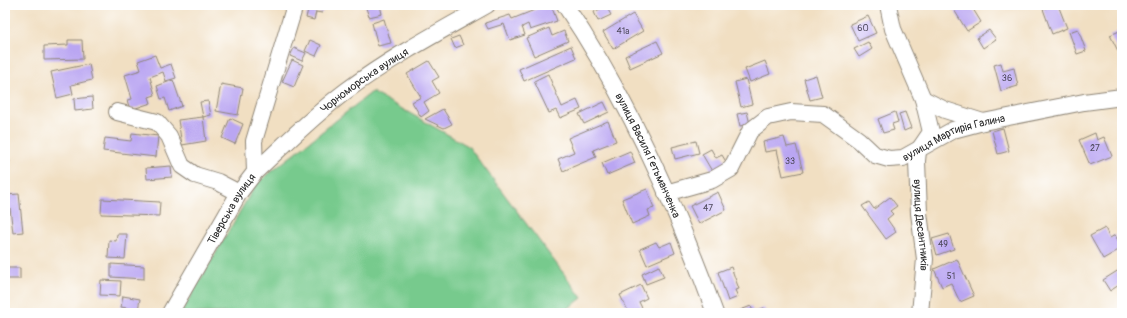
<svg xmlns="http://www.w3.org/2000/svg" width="1127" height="318" font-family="Pangolin,sans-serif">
  <rect width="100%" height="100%" fill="#fff"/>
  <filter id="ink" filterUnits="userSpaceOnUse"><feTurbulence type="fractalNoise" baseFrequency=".025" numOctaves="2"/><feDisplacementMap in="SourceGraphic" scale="8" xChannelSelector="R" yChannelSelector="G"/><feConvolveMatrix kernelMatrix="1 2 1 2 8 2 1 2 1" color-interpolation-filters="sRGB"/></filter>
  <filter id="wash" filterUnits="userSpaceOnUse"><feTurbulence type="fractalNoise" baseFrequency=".012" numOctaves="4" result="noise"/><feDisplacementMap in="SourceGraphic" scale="16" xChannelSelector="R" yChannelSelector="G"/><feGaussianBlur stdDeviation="0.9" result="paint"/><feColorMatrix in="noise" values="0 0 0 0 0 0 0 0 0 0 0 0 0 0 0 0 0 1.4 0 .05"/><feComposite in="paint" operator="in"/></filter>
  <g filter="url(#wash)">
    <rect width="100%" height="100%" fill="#f1dfc2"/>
    <path fill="#77ca8d" stroke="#517a5c" d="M372 92 468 146 582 298 562 313H181L256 184Z"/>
    <g id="blocks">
      <path fill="#baa6f2" d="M309 5H324L322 13 316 12 314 20 306 18Z
        M365 5H380L382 14 369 17Z
        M547 5H551L557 21 530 30 528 24 522 27 525 35 510 40 504 24 488 29 485 23 510 15 512 19Z
        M951 5H979L973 9 981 22 967 31Z
        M1053 5H1058L1067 28 1052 34 1043 9Z
        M606 6 611 15 598 21 594 12Z
        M633 14 643 31 613 49 603 32Z
        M868 16 876 33 858 41 850 24Z
        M384 19 391 43 378 46 372 23Z
        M549 28 552 36 564 31 568 41 534 56 526 38Z
        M1078 29 1086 51 1077 54 1069 32Z
        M989 30 996 39 983 48 977 38Z
        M1122 30V59L1110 35Z
        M459 36 463 45 455 48 451 39Z
        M68 40H82L83 59 44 60V46L68 45Z
        M310 40 321 45 316 56 305 51Z
        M657 41 663 53 630 68 625 56Z
        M868 42 872 49 859 57 854 49Z
        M571 46 576 58 524 81 519 69Z
        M294 48 306 53 302 61 290 56Z
        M155 55 160 68 171 64 176 78 166 81 163 72 150 77 155 95 149 97 151 103 130 110 127 100 132 99 125 75 141 70 138 61Z
        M292 60 303 65 294 87 282 82Z
        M429 61 439 77 432 81 439 93 424 102 429 111 421 117 412 102 421 97 407 74Z
        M765 61 770 74 750 82 745 69Z
        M1001 63 1003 71 1014 68 1018 86 1001 91 994 65Z
        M89 64 92 80 71 85 73 94 57 98 51 72Z
        M548 74 562 107 577 100 581 109 560 118 556 110 549 113 534 81Z
        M816 75 822 97 810 100 804 79Z
        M746 79 752 104 741 107 735 82Z
        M173 80 182 106 169 111 165 98 161 99 157 86Z
        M221 84 243 88 238 115 216 111Z
        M92 97 93 109 75 111 74 99Z
        M208 101 211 115 203 117 206 141 182 145 178 120 203 117 200 102Z
        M604 102 609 112 584 124 579 114Z
        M443 109 452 124 444 128 425 119Z
        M747 112 750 124 740 126 737 114Z
        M895 112 898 122 892 124 894 130 883 133 878 119Z
        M905 112 911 128 904 131 899 114Z
        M230 118 243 124 235 144 222 138Z
        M608 121 616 141 593 150 596 157 563 171 558 159 574 152 568 138Z
        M1003 128 1009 151 998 154 992 131Z
        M132 133 158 136 156 157 103 151 105 138 131 141Z
        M1095 133 1097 140 1104 137 1112 156 1090 165 1079 140Z
        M784 137 787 147 796 145 803 172 783 176 777 150 765 152 763 142Z
        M696 141 699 153 675 159 672 147Z
        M711 149 716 158 722 155 728 165 713 173 702 154Z
        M5 150H6L10 162 5 164Z
        M630 151 635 163 607 175 602 163Z
        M171 166 172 177 147 179 146 168Z
        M647 189 654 208 648 210 650 216 632 224 622 199Z
        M718 192 726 210 699 224 690 206Z
        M19 194 23 232 13 233 10 208 5 209V195Z
        M890 197 897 206 890 211 893 214 887 219 896 232 886 239 862 206 869 202 874 209Z
        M102 199 160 202 159 216 101 214Z
        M1105 228 1110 238 1115 235 1122 248 1103 259 1090 236Z
        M117 234H127L125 259 108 258 109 240 116 241Z
        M949 234 954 249 937 255 932 239Z
        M656 242 659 247 671 242 675 253 647 265 640 249Z
        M957 259 974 296 960 302 951 283 942 287 934 269Z
        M111 264 144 266V279L111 277Z
        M659 266 664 277 646 284 642 274Z
        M731 267 739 289 735 290 738 297 728 301 718 272Z
        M5 268H20V279H5Z
        M1122 268V283L1110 291 1103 280Z
        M101 280 121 281 120 296 100 295Z
        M641 285 647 298 639 302 643 310 636 313H629L620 295Z
        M123 296 140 299 138 310 121 307Z
        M751 306 753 312 764 308 766 313H733Z"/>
    </g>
  </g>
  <g filter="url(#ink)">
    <use href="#blocks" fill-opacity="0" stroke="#8e8576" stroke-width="1"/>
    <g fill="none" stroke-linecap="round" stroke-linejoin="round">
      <g stroke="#8e8576" stroke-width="18">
        <g id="minor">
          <path id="s1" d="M565 5C629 100 676 206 715 313"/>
          <path id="s2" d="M888 5 893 29 923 99 931 132 918 151 917 161 919 213 925 259 920 313"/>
          <path d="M923 99 945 110 983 122"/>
          <path d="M117 112 157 122 169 136 182 166 195 175 218 182 239 193"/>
          <path id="s3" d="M255 172C285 144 314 115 346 91 390 58 439 32 487 5"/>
          <path id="s4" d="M666 193 712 180 731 169 750 131 768 117 791 112 823 114 859 140 875 155 889 159 903 158 953 130 983 122 1084 102 1122 97"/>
          <path id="s5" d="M170 313 239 193 255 172 254 141 295 5"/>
        </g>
      </g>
      <use href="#minor" stroke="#fff" stroke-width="16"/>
    </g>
  </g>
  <g text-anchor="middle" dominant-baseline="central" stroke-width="3" stroke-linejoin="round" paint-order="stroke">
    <g font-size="9" fill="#4f4a5d">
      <text x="863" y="28">60</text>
      <text x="623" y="31">41а</text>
      <text x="1007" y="78">36</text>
      <text x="1095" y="148">27</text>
      <text x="790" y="161">33</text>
      <text x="708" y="208">47</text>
      <text x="943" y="244">49</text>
      <text x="951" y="276">51</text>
    </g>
    <g font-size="11" fill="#2b2b2b" stroke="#fff">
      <text stroke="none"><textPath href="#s3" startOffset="143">Чорноморська вулиця</textPath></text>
      <text stroke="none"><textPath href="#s4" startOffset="341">вулиця Мартирія Галина</textPath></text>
      <text stroke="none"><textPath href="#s1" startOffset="172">вулиця Василя Гетьманченка</textPath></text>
      <text stroke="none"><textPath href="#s5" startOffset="121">Тіверська вулиця</textPath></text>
      <text stroke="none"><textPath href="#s2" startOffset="232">вулиця Десантників</textPath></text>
    </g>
  </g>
  <rect width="1127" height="318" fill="none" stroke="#fff" stroke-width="20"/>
</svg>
